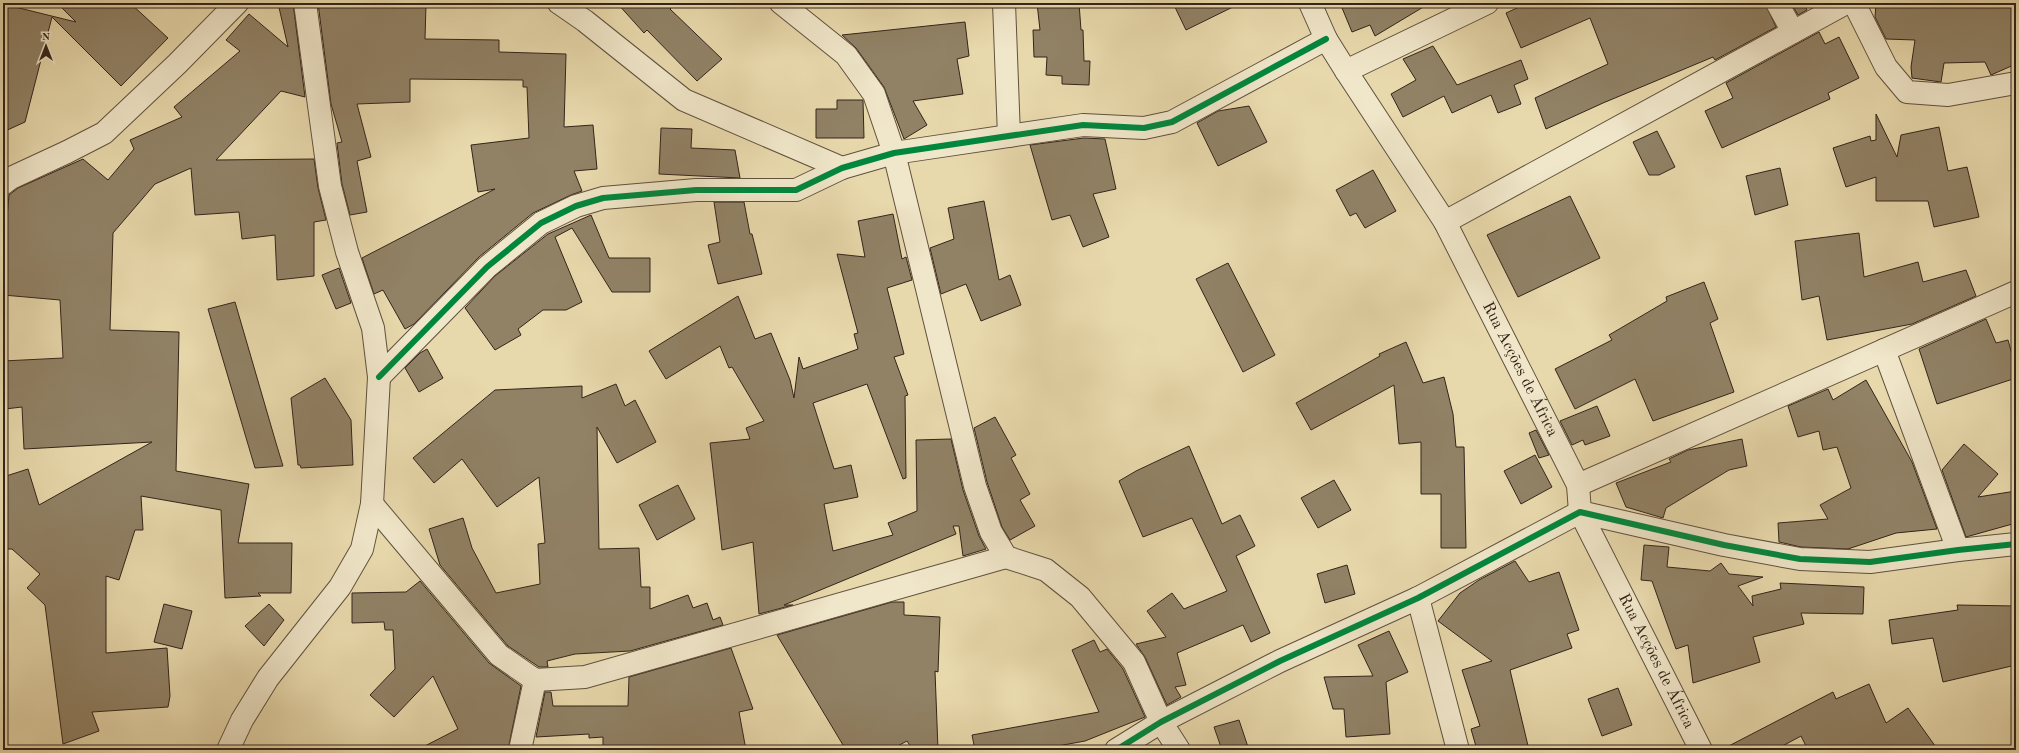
<svg xmlns="http://www.w3.org/2000/svg" width="2019" height="753" font-family="'Old Standard TT',serif">
  <rect width="100%" height="100%" fill="#e8d9ac"/>
  <filter id="stains"><feTurbulence type="fractalNoise" baseFrequency=".005" numOctaves="4"/><feColorMatrix values="0 0 0 0 .2 0 0 0 0 .09 0 0 0 0 .02 0 0 0 .5 -.17"/></filter>
  <radialGradient id="worn" r=".72"><stop offset=".6" stop-color="#630" stop-opacity="0"/><stop offset="1" stop-color="#630" stop-opacity=".3"/></radialGradient>
  <path fill="#918266" stroke="#33241a" d="M57 3H130L168 38 121 86 52 17 25 122 3 132V4L76 22Z
    M278 3H293L305 97 281 91 216 160 314 159 318 188 326 220 314 222V276L277 280 275 235 242 239 239 212 195 215 191 168 155 184 113 233 110 330 179 332 176 471 249 484 238 543H292L291 593H258L261 596 225 598 221 510 141 496 143 530H135L119 580 106 576V653L167 648 170 696 168 707 92 712 99 731 63 744 45 605 27 588 40 574 12 549H3V477L28 469 39 505 152 442 24 449 22 407 5 409 3 361 63 358 60 300 3 295V262L9 195 18 188 83 159 108 180 134 149 130 140 182 117 174 107 240 51 226 40 249 14 288 47Z
    M318 3H320V6L369 3 426 4 425 39 499 40V52L566 54 564 127 593 125 597 169 574 171 582 191 571 195 533 213 479 257 414 324 405 329 383 290 374 294 362 258 495 189 478 192 471 145 529 138 527 87H523V80L410 79V102L357 104 371 157 357 161 367 212 350 215 342 184 337 143 342 142 331 104Z
    M617 3H676L670 9 722 59 697 81 647 30 644 33Z
    M1037 3H1079L1081 30H1083L1084 61H1090L1089 85 1062 84V76L1046 75 1047 57H1034L1033 30H1040Z
    M1173 3H1241L1186 30Z
    M1340 3H1430L1375 36 1370 25 1352 32Z
    M1528 3H1765L1776 27 1715 60 1713 57 1603 103 1546 129 1535 98 1608 64 1590 18 1521 48 1506 13Z
    M1791 3H1804L1807 10 1798 15Z
    M1876 3 1932 5V3H2016V64L1991 75 1985 62 1944 63 1941 82 1912 78 1911 67 1915 40 1886 39 1875 17Z
    M965 22 969 56 957 59 963 94 913 101 927 125 904 139 884 87 856 48 842 35Z
    M1819 32 1825 44 1839 37 1859 78 1828 93 1830 99 1722 148 1705 111 1733 98 1726 83Z
    M1433 46 1457 85 1521 60 1528 79 1514 85 1521 104 1498 113 1491 95 1452 113 1444 96 1403 117 1391 94 1416 80 1403 59Z
    M837 100H863L864 138H816V109H837Z
    M1249 106 1267 142 1218 166 1197 123 1218 111Z
    M1876 114 1897 157 1901 135 1939 127 1948 171 1967 167 1979 217 1934 227 1928 201H1876V177L1846 187 1833 148 1870 136 1871 141 1876 140Z
    M661 128 692 129 691 148 735 150 740 178 659 174Z
    M1657 131 1675 167 1659 175H1649L1633 142Z
    M1084 138 1105 139 1116 189 1093 194 1109 237 1083 247 1070 215 1052 220 1030 145Z
    M1780 168 1788 205 1755 215 1746 176Z
    M1373 170 1396 211 1365 228 1356 213 1350 216 1336 190Z
    M1570 196 1600 258 1518 297 1487 235Z
    M984 201 999 280 1010 275 1021 305 981 321 966 284 941 294 930 248 954 239 948 208Z
    M714 202H744L750 234H752L762 274 718 284 708 245 720 242Z
    M893 214 902 259 906 257 912 280 887 288 904 354 894 357 908 395 905 396 906 478 903 479 867 384 813 403 834 469 851 465 858 497 824 504 833 551 893 535 888 523 917 511 916 440 951 439 963 490 979 536 986 549 963 556 959 526H953L956 534 784 605H793L759 614 753 542 722 550 710 443 750 439 746 428 764 421 732 367 729 368 720 346 666 379 649 351 738 296 755 339 771 333 790 380 794 398 799 357 803 369 858 349 854 334 858 333 837 254 865 257 858 221Z
    M591 215 609 258H650V292H612L572 228 555 237 582 302 566 310H543L518 329 521 335 495 350 465 308 495 276 548 234Z
    M1859 233 1864 277 1918 262 1923 282 1966 270 1976 296 1912 324 1827 340 1819 296 1802 300 1795 241Z
    M1228 263 1275 355 1243 372 1196 279Z
    M339 268 351 303 336 309 322 275Z
    M1704 282 1718 319 1710 323 1734 392 1653 421 1635 379 1575 409 1555 369 1612 340 1609 335 1667 301 1666 297Z
    M235 302 276 443 283 466 255 468 208 309Z
    M1986 319 1996 343 2008 340 2016 369V378L1937 404 1919 349Z
    M1406 342 1423 383 1444 377 1453 414 1456 447H1464L1466 548H1441V494H1421V442L1399 444 1394 385 1311 430 1296 403 1380 356 1379 354Z
    M427 349 443 378 419 392 405 368 420 353Z
    M325 378 351 420 353 465 301 468 300 465H298L291 398Z
    M1866 380 1912 462 1937 529 1896 533 1848 549 1801 547 1779 542 1778 523 1828 519 1820 505 1851 488 1837 447 1823 450 1819 431 1798 437 1788 406 1828 389 1833 400Z
    M616 384 625 406 635 400 656 442 617 463 597 427 599 549 639 548 641 587H650V609L688 595 693 608 707 603 713 620 720 617 723 625 630 651 575 654 547 661 548 667H539L508 646 440 565 429 529 463 518 472 548 496 593 540 584 538 544 545 543 539 477 497 507 462 459 434 483 413 458 495 390 582 386V398Z
    M1597 406 1610 436 1585 445 1583 440 1572 445 1560 421Z
    M995 417 1016 455 1011 458 1030 494 1020 500 1035 526 1010 540 1002 527 987 482 974 428Z
    M1536 430 1549 455 1539 458 1529 433Z
    M1742 439 1747 466 1729 470 1666 508 1663 518 1626 507 1616 483 1671 462 1669 459 1688 450Z
    M1964 444 1998 474 1978 497 2016 491V523L1966 537 1942 470Z
    M1189 446 1222 524 1240 515 1255 546 1236 556 1270 633 1251 642 1243 625 1177 653 1186 685 1175 687 1181 697 1167 705 1145 657 1136 644 1166 637 1147 611 1172 593 1184 609 1227 591 1192 518 1143 537 1119 481 1136 471Z
    M1535 455 1552 487 1521 504 1504 471Z
    M1334 480 1351 510 1318 528 1301 498Z
    M678 485 695 519 657 540 639 505Z
    M1644 545 1669 547 1667 567 1710 571 1721 563 1729 574 1763 577 1738 586 1753 606 1752 596 1781 589 1780 583 1864 587 1863 614 1801 613 1804 624 1753 637 1760 662 1693 683 1688 645 1676 649 1652 581 1641 580Z
    M1515 561 1529 582 1559 572 1579 630 1567 634 1572 648 1510 670 1529 750H1477L1471 729 1480 726 1462 670 1492 661 1438 621 1460 593 1479 580Z
    M1347 565 1355 594 1325 603 1317 574Z
    M420 581 489 663 521 686 508 750H417L458 729 433 676 394 717 370 695 395 669 393 630H385L384 622 352 623V593L406 592Z
    M892 602H904V615L940 617 938 672 935 671 938 750H913L907 741 890 750H846L777 635Z
    M164 604 192 611 182 649 154 642Z
    M269 604 284 620 264 646 245 626Z
    M1957 605 2016 606V665L1943 682 1933 638 1892 644 1889 620 1958 610Z
    M1389 631 1408 672 1386 682 1390 734 1346 737 1344 709H1333L1324 677 1373 676 1358 645Z
    M1094 640 1100 652 1107 649 1123 669 1145 717 1085 741 1036 750 1035 747 1008 750H975L972 735 1099 712 1072 650Z
    M731 648 753 709 739 712 746 750H603V737L589 738V734L536 737 545 692H551L553 706H628L629 677Z
    M1869 684 1886 723 1908 708 1938 750H1808L1801 736 1775 750H1721L1833 692 1836 699Z
    M1618 688 1632 725 1602 736 1588 699Z
    M1239 720 1249 750H1222L1214 727Z"/>
  <g fill="none" stroke-linecap="round" stroke-linejoin="round">
    <g stroke="#60513e" stroke-width="24">
      <g id="street">
        <path d="M559 3 585 21 684 100 842 168"/>
        <path d="M781 3 846 55 874 94 894 153 975 486 991 532 1006 557 1046 570 1080 597 1134 662 1161 722 1179 750"/>
        <path d="M1004 3 1009 136"/>
        <path id="s1" d="M1310 3 1326 39 1346 71 1445 222 1578 485 1580 512 1701 750"/>
        <path d="M1777 3 1793 32"/>
        <path d="M1854 3 1886 67 1907 92 1948 95 2016 83"/>
        <path d="M1346 71 1487 3"/>
        <path d="M3 184 11 178 67 152 104 133 177 64 237 3"/>
        <path d="M1445 222 1846 3"/>
        <path d="M1884 350 1958 550"/>
        <path d="M379 377 487 267 541 223 576 206 603 198 696 190H796L842 168 894 153 1083 125 1144 128 1172 122 1326 39"/>
        <path d="M1578 485 2016 292"/>
        <path d="M372 504 499 655 535 680 585 677 1006 557"/>
        <path d="M1418 598 1458 750"/>
        <path d="M228 750 242 720 268 678 340 587 362 549 372 504 379 377 373 328 347 252 330 186 305 3"/>
        <path d="M520 750 535 680"/>
        <path d="M1116 750 1161 722 1280 661 1418 598 1580 512 1724 545 1800 559 1870 562 1958 550 2016 544"/>
      </g>
    </g>
    <use href="#street" stroke="#f0e6c9" stroke-width="22"/>
    <g stroke="#f0e6c9" stroke-width="8">
      <path id="cycleway" d="M379 377 487 267 541 223 576 206 603 198 696 190H796L842 168 894 153 1083 125 1144 128 1172 122 1326 39
        M1116 750 1161 722 1280 661 1418 598 1580 512 1724 545 1800 559 1870 562 1958 550 2016 544"/>
    </g>
    <use href="#cycleway" stroke="#00873e" stroke-width="6"/>
  </g>
  <g text-anchor="middle" dominant-baseline="central" stroke-width="4" stroke-linejoin="round" paint-order="stroke">
    <g font-size="16" fill="#33241a" stroke="#f0e6c9">
      <text stroke="none"><textPath href="#s1" startOffset="423">Rua Acções de África</textPath></text>
      <text stroke="none"><textPath href="#s1" startOffset="747">Rua Acções de África</textPath></text>
    </g>
  </g>
  <rect width="2019" height="753" fill="none" stroke="#e8d9ac" stroke-width="16"/>
  <rect x="4" y="4" width="2011" height="745" fill="none" stroke="#33241a" stroke-width="2"/>
  <rect x="8" y="8" width="2003" height="737" fill="none" stroke="#33241a"/>
  <g transform="translate(46 46)" stroke="#f0e6c9" stroke-width="3" paint-order="stroke">
  <path d="M0-3L7 15L0 10L-7 15Z" fill="#33241a"/>
  <text y="-6" font-size="11" font-weight="bold" text-anchor="middle" fill="#33241a">N</text>
  </g>
  <rect width="100%" height="100%" filter="url(#stains)"/>
  <rect width="100%" height="100%" fill="url(#worn)"/>
</svg>
